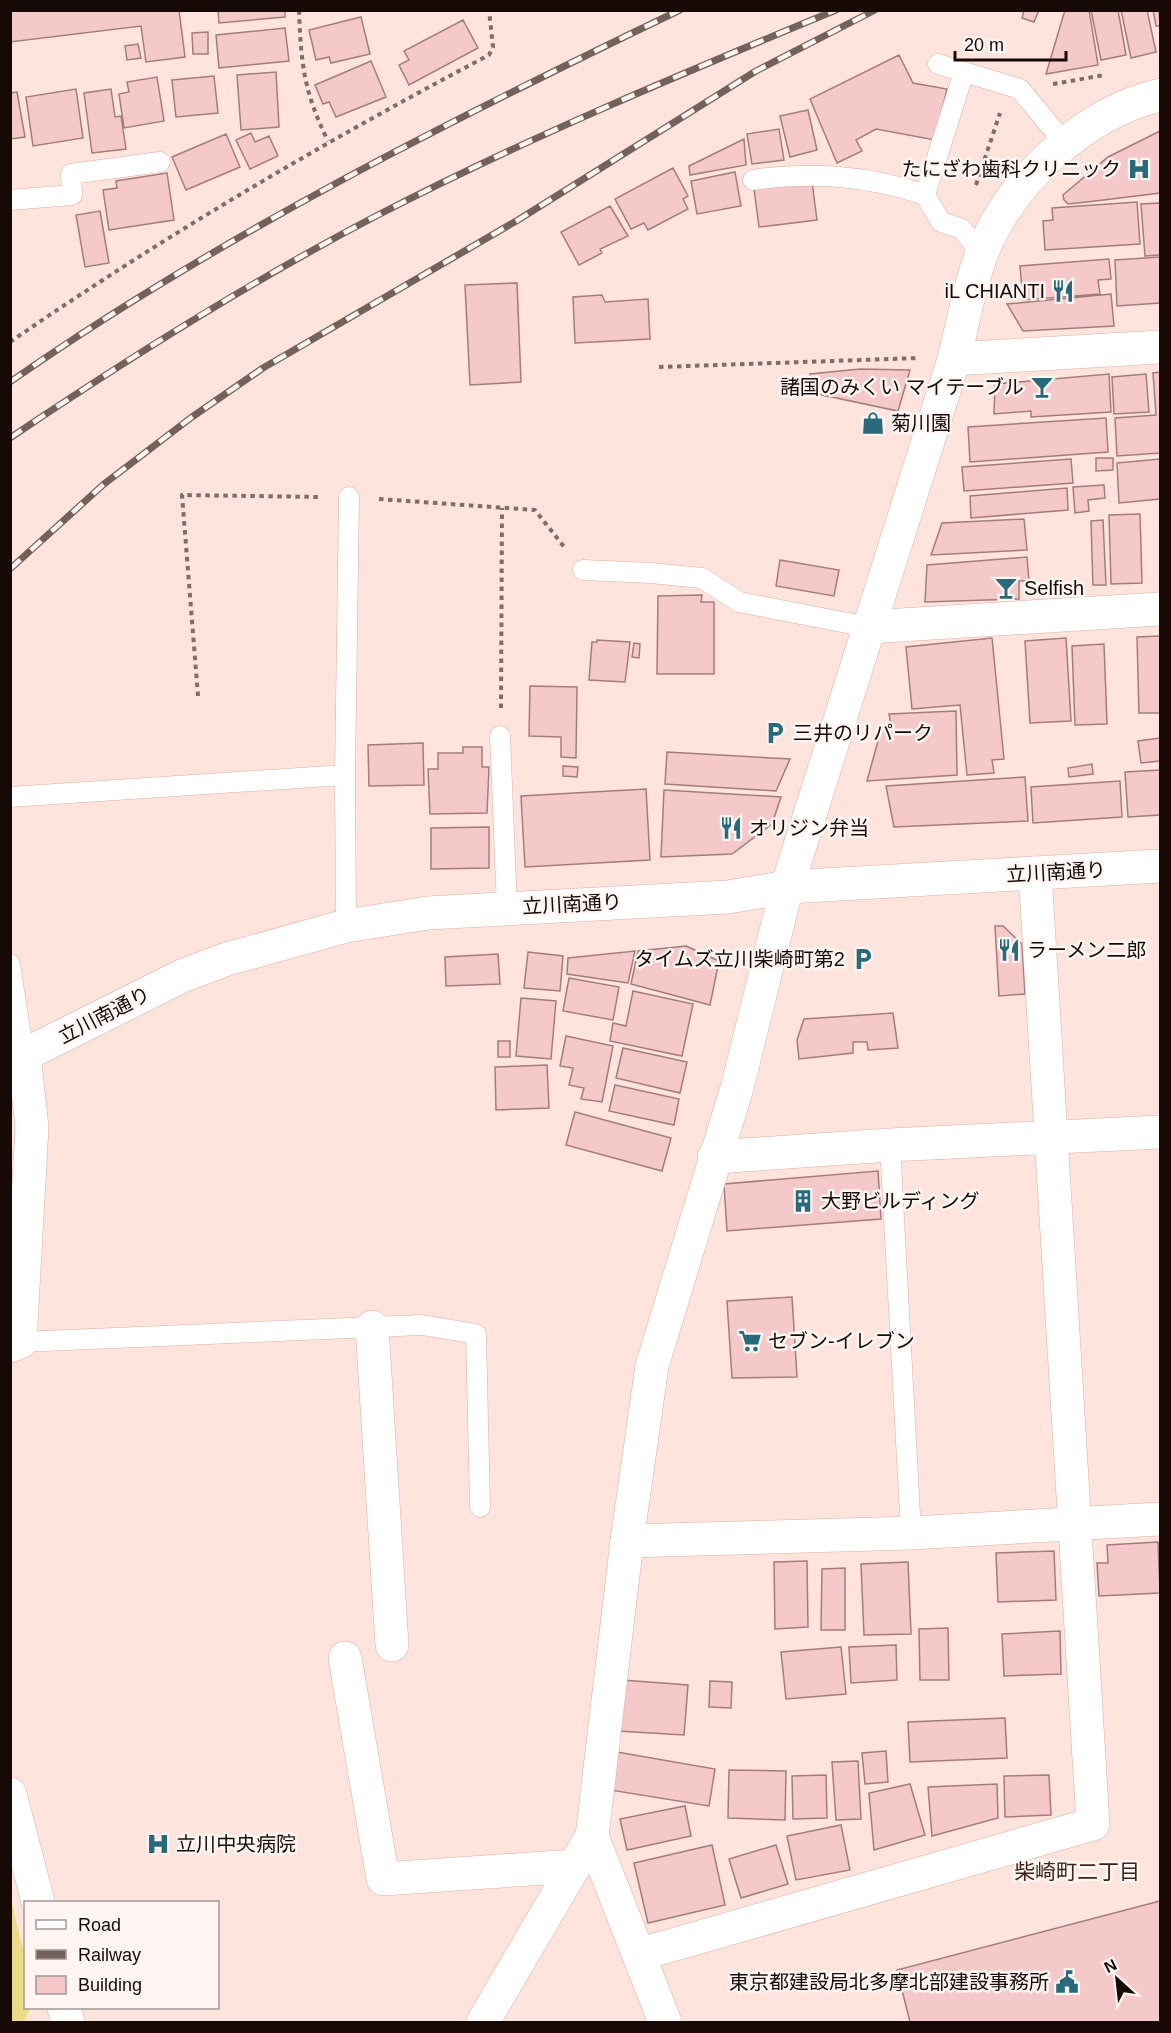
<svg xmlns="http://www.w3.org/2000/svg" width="1171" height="2033" font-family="Helvetica,'Noto Sans JP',sans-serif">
  <rect width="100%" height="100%" fill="#fee4dc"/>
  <path fill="#ecdc88" d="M10 1895 25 1958 26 2008H30L24 2022H11Z"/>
  <path fill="#f5c9c9" stroke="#a57c7c" stroke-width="1.5" d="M10 10H179L185 57 146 62 141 26 10 42Z
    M218 10H285V17L219 23Z
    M1024 10H1039L1034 22 1022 18Z
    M1065 10H1089L1098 65 1046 74Z
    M1091 10H1118L1126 55 1101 60Z
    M1121 10H1147L1156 52 1131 58Z
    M1153 10H1159L1160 26H1156Z
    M361 17 370 54 331 63 329 57 316 60 309 30Z
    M463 20 478 48 409 85 399 65 409 60 404 51Z
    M285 28 289 61 219 68 216 35Z
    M208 32V54H193L192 33Z
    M138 44 141 58 127 60 125 46Z
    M899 55 913 83 947 89 935 140 876 129 856 140 862 151 837 163 810 99Z
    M371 61 386 97 336 117 329 102 323 104 315 85Z
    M276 72 279 127 241 130 237 75Z
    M214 76 218 113 176 117 172 80Z
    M157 77 164 121 124 128 119 94 129 92 127 82Z
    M76 89 83 138 33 146 26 97Z
    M111 89 115 117 121 116 126 149 92 153 84 93Z
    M17 92 25 137 10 139V93Z
    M808 110 817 150 790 157 780 116Z
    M779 129 784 160 752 164 747 134Z
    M1160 131V193L1087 202 1068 204 1064 200 1063 195 1108 157Z
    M251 133 255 142 269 136 278 156 250 169 236 140Z
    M226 134 240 167 186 190 172 157Z
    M744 139 746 165 690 175 689 166Z
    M673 168 688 196 683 199 688 209 648 230 644 223 631 229 615 199Z
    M735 172 741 206 697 214 691 181Z
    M167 173 174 220 109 230 103 190 117 188 116 181Z
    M812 182 817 220 759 227 754 189Z
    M1137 202 1140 244 1045 250 1043 221 1053 220 1052 208Z
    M1160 203V255L1145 256 1141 204Z
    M610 206 628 236 600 249 602 253 579 265 561 232Z
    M100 211 109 263 85 267 76 215Z
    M1160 257V303L1117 306 1115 260Z
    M1109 259 1111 279 1098 280 1100 294 1023 300 1020 266Z
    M517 283 521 382 470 385 465 285Z
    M1111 294 1114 326 1023 331 1007 304Z
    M602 295 605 302 648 299 650 339 575 343 573 297Z
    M860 369 910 370 898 411 813 393 810 374Z
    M1160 372V453L1117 456 1115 418 1156 415 1153 373Z
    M1109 374 1111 412 1031 417V411L994 414 995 384Z
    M1146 374 1149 412 1114 414 1112 377Z
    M1106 418 1108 452 970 462 968 427Z
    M1096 458H1113V470L1096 471Z
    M1071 459 1073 483 964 491 962 467Z
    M1160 459V499L1119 503 1117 463Z
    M1104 485 1105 498 1088 500 1089 511 1075 513 1073 487Z
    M1067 488 1068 510 971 518 970 496Z
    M1140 514 1142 583 1111 584 1109 515Z
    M1024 519 1027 550 931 555 942 523Z
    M1103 520 1106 585H1093L1091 521Z
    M1027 557 1029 581H1019V599L925 602 927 565Z
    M780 560 839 570 834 596 776 586Z
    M702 595 701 602H714V674H657L658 596Z
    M1160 636V713H1139L1137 637Z
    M992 638 1004 759 992 760 994 773 967 775 960 705 912 709 906 647Z
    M1066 638 1071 721 1030 723 1025 641Z
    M597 640 630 642 625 682 589 680 592 642H597Z
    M634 643 640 644 639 658 632 657Z
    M1104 644 1107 724 1075 725 1072 646Z
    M530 686 577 687 576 758 561 757V737L529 736Z
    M956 711 957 775 867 781 881 730 891 726 889 714Z
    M1160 738V761L1141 763 1138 741Z
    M423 743 424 785 369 786 368 745Z
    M463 747H482V767H489L487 813 430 814 428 769H438V753H463Z
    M667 752 790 759 776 791 665 784Z
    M1092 764 1093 774 1069 777 1068 768Z
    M563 766 578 767 577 777 563 776Z
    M1160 770V815L1128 817 1125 772Z
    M1025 777 1028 821 894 827 886 786Z
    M1120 781 1122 817 1033 823 1031 787Z
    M646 789 650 860 525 867 521 796Z
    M664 790 781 797 772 824 732 854 661 857Z
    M489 827V868L431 869V828Z
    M995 926H1003L1022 944 1025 994 999 996Z
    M686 946 719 961 710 1005 631 984 638 951Z
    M635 951 628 983 567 974 568 958Z
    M528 952 563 956 560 991 524 988Z
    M498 954 500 984 446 986 445 957Z
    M569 978 619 987 613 1020 563 1011Z
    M633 991 693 1004 682 1056 610 1041 613 1023 626 1026Z
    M521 998 556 1001 551 1059 516 1056Z
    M893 1013 898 1048 868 1050 867 1042H853V1053L799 1059 797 1040 804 1019Z
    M566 1036 613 1046 602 1102 581 1099 584 1088 569 1085 573 1068 560 1066Z
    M498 1041H510V1057H498Z
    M623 1048 687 1062 680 1093 616 1078Z
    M547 1065 549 1108 496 1110 495 1067Z
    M615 1085 679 1099 674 1125 609 1111Z
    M575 1112 671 1138 662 1171 566 1145Z
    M878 1171 881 1219 727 1231 724 1184Z
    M792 1297 797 1377 732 1378 727 1301Z
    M1158 1542 1160 1593 1099 1596 1097 1563H1108L1107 1545Z
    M1054 1551 1056 1600 998 1602 996 1553Z
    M807 1561 808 1627 775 1629 774 1562Z
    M908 1562 911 1634 864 1635 861 1564Z
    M845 1568V1630H821L822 1569Z
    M948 1628 949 1680H920L919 1629Z
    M1060 1631 1061 1674 1004 1676 1002 1634Z
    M896 1645 897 1680 851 1683 849 1647Z
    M841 1647 846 1694 786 1699 781 1652Z
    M622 1680 688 1685 684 1735 618 1731Z
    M710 1681 732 1682 731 1708 709 1707Z
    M1005 1718 1007 1758 910 1762 908 1722Z
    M886 1751 888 1782 865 1784 862 1753Z
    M617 1752 715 1769 709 1806 610 1790Z
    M858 1761 861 1819 836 1820 832 1762Z
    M729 1770 786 1771 785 1820 728 1818Z
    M826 1775 827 1818 793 1819 792 1776Z
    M1049 1775 1051 1815 1005 1817 1004 1776Z
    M910 1784 925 1835 874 1850 869 1793Z
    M997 1784 998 1818 932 1836 928 1787Z
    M685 1806 691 1836 627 1850 620 1819Z
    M841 1825 850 1870 796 1880 787 1836Z
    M712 1845 725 1905 648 1923 634 1863Z
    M776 1845 788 1884 741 1898 729 1859Z
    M1160 1901V2022H910L897 1970Z"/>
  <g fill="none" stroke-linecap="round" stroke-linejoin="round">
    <g stroke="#d8afa2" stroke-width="21">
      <path id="service" d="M938 64 1020 89 1066 145
        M753 180C809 171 871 176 925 195L941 222 962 229 981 254
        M925 195 964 72
        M10 200 72 195 71 174 160 162
        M583 570 651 573 702 578 739 602 868 627
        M500 736 507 907
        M345 775 346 926
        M10 797 345 775 349 497
        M10 964 24 1055
        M890 1145 911 1533
        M20 1342 422 1325 476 1334 480 1507"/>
    </g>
    <g stroke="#d8afa2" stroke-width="34">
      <path id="minor" d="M1160 95C1084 113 1011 180 982 253 969 286 963 324 954 359L1160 347
        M868 627 1160 609
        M714 1157 890 1145 1160 1132
        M372 1327 392 1645
        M10 1346 20 1342 32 1127 24 1055
        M345 1658 383 1879 574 1866
        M10 1794 38 1902
        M592 1836 665 2022
        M641 1954 1093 1824 1035 873
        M64 2008 68 2022
        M483 2022 592 1836 627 1541"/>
    </g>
    <g stroke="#d8afa2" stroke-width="34">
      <path id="tertiary" d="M954 359 787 887 737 1088 652 1366 627 1541 911 1533 1160 1519
        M10 1062 182 976 227 959 346 926 428 913 728 897 787 887 1160 866"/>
    </g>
    <path stroke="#806d67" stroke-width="4" stroke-dasharray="4.5 4.5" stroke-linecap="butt" d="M299 10C301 65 304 92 328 141
      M1053 84 1105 75
      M976 185 1000 113
      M10 342C164 236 324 142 489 55L493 47 489 10
      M659 367 919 358
      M379 499 535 510 565 548
      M198 696 182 495 320 497
      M501 708 502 508"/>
    <use href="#service" stroke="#fff" stroke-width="20"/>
    <use href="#minor" stroke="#fff" stroke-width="33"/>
    <use href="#tertiary" stroke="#fff" stroke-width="33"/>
    <g stroke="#73615b" stroke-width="7">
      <path id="rail" d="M10 382C221 235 449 121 680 10
        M10 438C129 358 251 281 378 215 527 138 681 74 836 10
        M10 569 104 484 192 417 263 368 518 220 756 71 875 10"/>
    </g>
    <use href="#rail" stroke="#fff6f3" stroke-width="4.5" stroke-dasharray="14" stroke-linecap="butt"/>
  </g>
  <defs>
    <g id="hospital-bare" transform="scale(1.8)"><path d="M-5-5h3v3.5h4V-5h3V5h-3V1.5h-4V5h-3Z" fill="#276a7c" stroke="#fff6f3" stroke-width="2.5" paint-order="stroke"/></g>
    <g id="restaurant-bare" transform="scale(1.8)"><path d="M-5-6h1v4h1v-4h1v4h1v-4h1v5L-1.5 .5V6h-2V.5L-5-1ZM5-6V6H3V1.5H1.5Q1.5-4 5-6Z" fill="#276a7c" stroke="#fff6f3" stroke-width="2.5" paint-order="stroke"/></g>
    <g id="bar-bare" transform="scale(1.8)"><path d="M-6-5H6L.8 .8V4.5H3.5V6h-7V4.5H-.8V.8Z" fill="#276a7c" stroke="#fff6f3" stroke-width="2.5" paint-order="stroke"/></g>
    <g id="shop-bare" transform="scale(1.8)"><path d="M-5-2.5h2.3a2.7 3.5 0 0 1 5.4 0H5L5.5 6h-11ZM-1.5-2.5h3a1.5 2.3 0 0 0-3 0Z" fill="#276a7c" stroke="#fff6f3" stroke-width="2.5" paint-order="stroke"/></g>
    <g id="parking-bare" transform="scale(1.8)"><path d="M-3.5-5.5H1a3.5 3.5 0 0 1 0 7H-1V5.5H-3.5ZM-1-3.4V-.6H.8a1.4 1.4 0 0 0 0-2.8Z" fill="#276a7c" stroke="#fff6f3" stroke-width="2.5" paint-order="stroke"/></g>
    <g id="building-bare" transform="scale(1.8)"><path d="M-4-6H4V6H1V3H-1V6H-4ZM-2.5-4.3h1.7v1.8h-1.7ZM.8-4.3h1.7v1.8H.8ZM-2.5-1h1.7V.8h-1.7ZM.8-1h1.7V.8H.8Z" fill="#276a7c" stroke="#fff6f3" stroke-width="2.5" paint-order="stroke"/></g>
    <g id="supermarket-bare" transform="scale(1.8)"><path d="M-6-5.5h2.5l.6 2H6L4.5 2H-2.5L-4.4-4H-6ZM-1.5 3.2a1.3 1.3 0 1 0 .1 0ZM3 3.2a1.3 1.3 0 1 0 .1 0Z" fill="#276a7c" stroke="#fff6f3" stroke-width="2.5" paint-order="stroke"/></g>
    <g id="civic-bare" transform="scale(1.8)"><path d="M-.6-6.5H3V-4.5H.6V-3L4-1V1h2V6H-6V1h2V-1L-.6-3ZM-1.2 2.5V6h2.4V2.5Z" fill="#276a7c" stroke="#fff6f3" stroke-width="2.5" paint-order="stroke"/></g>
  </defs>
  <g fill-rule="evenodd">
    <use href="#hospital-bare" x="1139" y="169"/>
    <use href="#restaurant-bare" x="1063" y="291"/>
    <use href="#bar-bare" x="1042" y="387"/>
    <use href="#shop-bare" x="873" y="423"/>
    <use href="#bar-bare" x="1006" y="588"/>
    <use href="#parking-bare" x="775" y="733"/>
    <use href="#restaurant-bare" x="731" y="828"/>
    <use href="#restaurant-bare" x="1009" y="950"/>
    <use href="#parking-bare" x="863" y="959"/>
    <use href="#building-bare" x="803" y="1201"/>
    <use href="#supermarket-bare" x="750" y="1341"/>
    <use href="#hospital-bare" x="158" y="1844"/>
    <use href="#civic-bare" x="1067" y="1982"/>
  </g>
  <g text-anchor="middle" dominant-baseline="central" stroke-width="5" stroke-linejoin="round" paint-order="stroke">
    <g font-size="20" fill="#170a06" stroke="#fff6f3" text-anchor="start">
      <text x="1121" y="169" text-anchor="end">たにざわ歯科クリニック</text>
      <text x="1045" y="291" text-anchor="end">iL CHIANTI</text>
      <text x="1024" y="387" text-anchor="end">諸国のみくい マイテーブル</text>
      <text x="891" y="423">菊川園</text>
      <text x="1024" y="588">Selfish</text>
      <text x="793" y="733">三井のリパーク</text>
      <text x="749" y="828">オリジン弁当</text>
      <text x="1027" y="950">ラーメン二郎</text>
      <text x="845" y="959" text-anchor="end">タイムズ立川柴崎町第2</text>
      <text x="821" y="1201">大野ビルディング</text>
      <text x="768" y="1341">セブン-イレブン</text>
      <text x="176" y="1844">立川中央病院</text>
      <text x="1049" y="1982" text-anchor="end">東京都建設局北多摩北部建設事務所</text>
    </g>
    <g font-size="20" fill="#170a06" stroke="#fff6f3">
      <text transform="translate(1056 872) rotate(-3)">立川南通り</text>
      <text transform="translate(572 904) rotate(-3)">立川南通り</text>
      <text transform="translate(104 1015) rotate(-27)">立川南通り</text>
    </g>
    <g font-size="21" fill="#3f2117" stroke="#fff6f3">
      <text x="1077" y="1871">柴崎町二丁目</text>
    </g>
  </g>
  <rect width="1171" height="2033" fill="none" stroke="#170a06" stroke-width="24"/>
  <rect x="24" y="1901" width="195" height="108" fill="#fff6f3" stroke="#a29894" stroke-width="1.5"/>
  <rect x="36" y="1920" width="30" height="9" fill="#ffffff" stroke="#a29894" stroke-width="1.5"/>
  <text x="78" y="1931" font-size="18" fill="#170a06">Road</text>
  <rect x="36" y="1950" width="30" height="9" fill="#73615b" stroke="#a29894" stroke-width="1.5"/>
  <text x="78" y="1961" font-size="18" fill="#170a06">Railway</text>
  <rect x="36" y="1976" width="30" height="18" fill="#f5c9c9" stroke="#a29894" stroke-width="1.5"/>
  <text x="78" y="1991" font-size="18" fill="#170a06">Building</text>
  <g transform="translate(1117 1979) rotate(333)" stroke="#fff6f3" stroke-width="4.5" paint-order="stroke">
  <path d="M0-4.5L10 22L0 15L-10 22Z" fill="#170a06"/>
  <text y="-9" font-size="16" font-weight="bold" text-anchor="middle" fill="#170a06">N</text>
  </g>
  <path d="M955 51v9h111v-9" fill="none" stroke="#170a06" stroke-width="3"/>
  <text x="964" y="51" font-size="18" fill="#170a06" stroke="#fff6f3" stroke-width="4.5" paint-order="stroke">20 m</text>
</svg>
